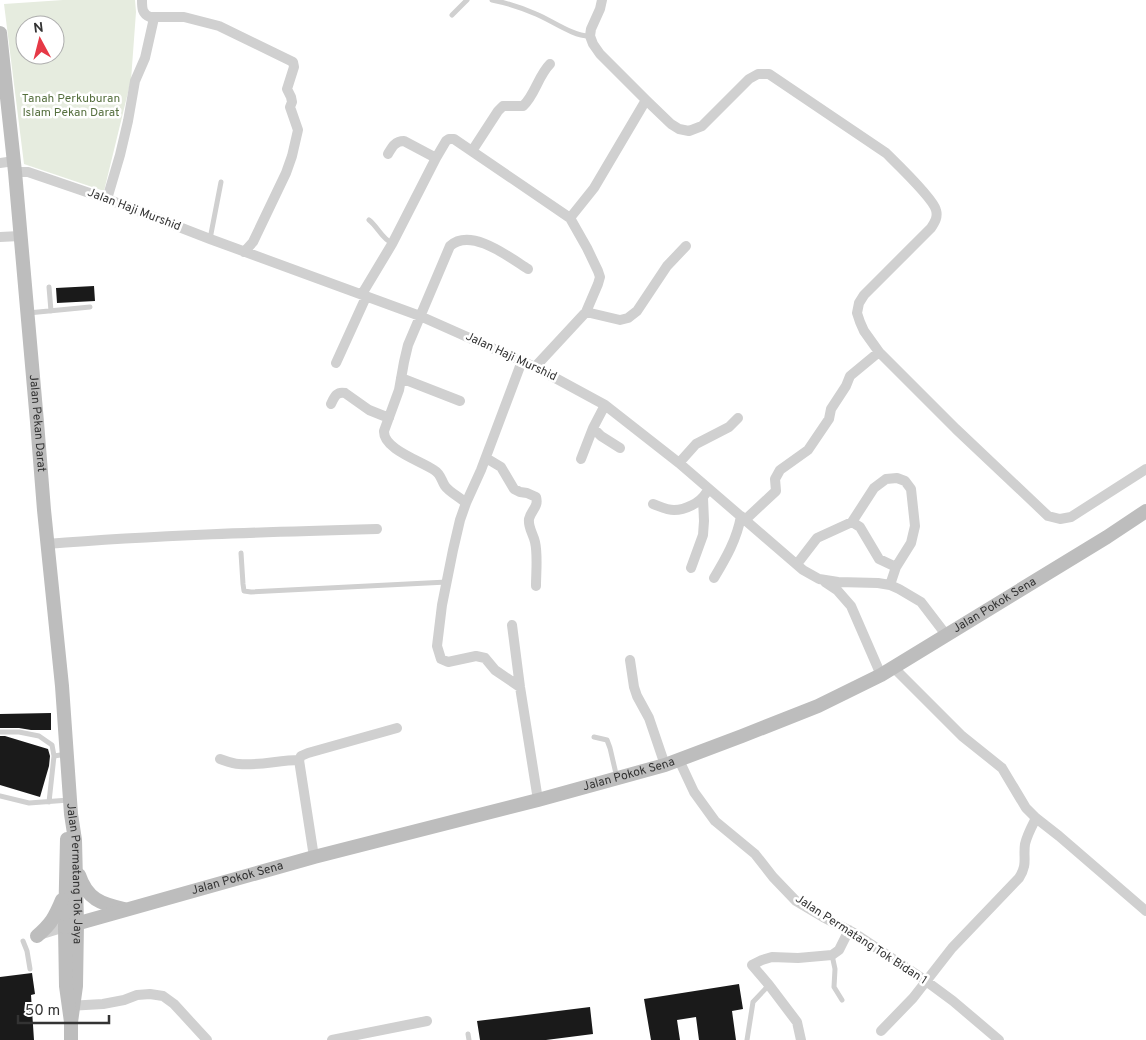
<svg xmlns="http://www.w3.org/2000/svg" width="1146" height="1040" font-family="Overpass,sans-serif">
  <rect width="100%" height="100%" fill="#fff"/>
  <path fill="#e6ecdf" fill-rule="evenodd" d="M63 0H135L136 12 131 80 104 191 24 164 4 4ZM25 25H55V55H25Z"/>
  <path fill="#1a1a1a" d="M94 286 95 301 57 303 56 288Z
    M51 713V730H31L19 728H0V714Z
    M0 736H5L48 749 50 756 49 766 40 797 0 785Z
    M32 973 35 994 31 995 34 1040H0V977Z
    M739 984 743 1009 732 1011 736 1040H699L696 1017 677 1020 680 1040H651L644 999Z
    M590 1007 593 1034 546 1040H480L477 1021Z"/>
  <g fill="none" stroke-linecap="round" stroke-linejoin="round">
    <path stroke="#d0d0d0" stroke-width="5" d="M492 0C507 3 522 8 536 14 551 20 574 37 590 36
      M452 15 467 0
      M369 220C378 227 382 239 392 243
      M210 239 221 182
      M49 287 51 311
      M28 313 90 307
      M241 553 243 584 244 591 251 592 447 582
      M0 732H19L39 736 52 745 54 756
      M594 737 607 740 610 748 617 778
      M0 796 29 803 69 800
      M49 802 54 756 67 754
      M23 941 27 951 30 969
      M832 955 835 969 834 987 842 1000
      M468 1034 469 1040
      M747 1040 753 1002 769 985"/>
    <path stroke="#d0d0d0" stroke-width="10" d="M142 0C142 8 142 14 150 17H184L219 26 293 62 294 67 287 89 291 97 292 102 290 107 298 130 292 156 286 173 253 242 244 252
      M602 0 600 9 591 29 590 36 593 44 600 54 646 100 671 124 679 129 689 131 702 126 749 79 758 74H769L886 153C896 163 933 198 936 210 938 217 935 222 931 228L864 295 859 303 857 313 860 322 864 331 879 352 956 429 1048 516 1060 519 1071 517 1146 469
      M472 151 498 111 503 106H523C535 95 538 76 550 64
      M388 154C392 147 395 141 404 141L436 158
      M0 163 14 161
      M15 172H28L107 199 210 239 420 316 535 367 605 405 679 463 803 570 819 579 838 582 878 583 890 585 899 589 921 602 947 636
      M107 199 120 155 128 121 135 81 145 58 154 18
      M570 218 594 188 646 100
      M0 237 20 236
      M362 294 392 244 436 158 446 141 449 139H454L570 218 587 248 598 271 600 277 598 284 586 312 535 367
      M586 312 620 320 628 318 637 311 667 266 686 246
      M336 363 366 297
      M401 378 460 401
      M331 404C334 398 336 391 345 393L369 410 389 418
      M605 405 593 428 601 436 620 448
      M486 458 501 467 514 489 520 492 527 493 536 497C539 507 531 510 529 519 528 528 533 533 535 542 538 555 536 572 536 586
      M581 459 593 428
      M679 463 696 444 729 427 738 418
      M466 503C461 498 449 492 445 486 441 480 441 474 434 470 421 461 383 449 384 431L399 390 404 362 408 345 450 246C471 227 509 257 528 269
      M653 504C659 506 667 510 674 510 685 510 700 503 706 493
      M746 519 776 491 775 479 780 470 808 450 829 419 831 409 846 386 850 376 879 352
      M852 522 860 527 879 559 896 567
      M47 544C157 535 267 532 377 529
      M797 564 817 538 852 522 874 488 886 479 897 478 905 481 911 489 915 526 911 543 896 567 890 585
      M691 568 703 535 704 521 703 498
      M714 578C726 558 737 539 741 516
      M825 582 837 590 851 606 881 675
      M512 625 520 687 538 800
      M630 660 634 687 637 696 649 718 665 765
      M894 668 962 736 1002 768 1026 808 1036 818 1059 836 1146 911
      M520 687 495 670 485 658 476 656 448 662 441 659 437 646 442 605 453 550 460 520 466 503 481 470 522 361
      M220 759C226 761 233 764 239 764 259 766 279 760 299 760L301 756 308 753 397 728
      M299 760 314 857
      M679 760 694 792 715 821 755 854 773 877 796 901 823 917 854 933 926 981 953 1001 999 1040
      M39 935 65 927
      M68 1006 103 1004 124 1000 137 995 150 994 163 996 174 1004 207 1040
      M881 1031 913 998 952 948 1019 878C1028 864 1023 858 1025 844 1027 835 1032 826 1036 818
      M332 1040 427 1021
      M801 1040 797 1022 769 985 752 965 762 960 772 957 798 958 832 955 839 950 849 930"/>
    <g stroke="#bdbdbd" stroke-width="14">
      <path id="s1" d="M0 33 15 172 37 422 44 510 62 686 71 814 75 840 77 923 76 986 71 1022"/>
      <path d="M67 839 65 927 66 986 71 1022V1040"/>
      <path d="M79 875C87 899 101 904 124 909"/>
      <path id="s2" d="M65 927 314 857 538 800 665 765 742 736 818 706 881 675 1107 537 1146 511"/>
      <path d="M37 936C51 924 55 917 62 900"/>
    </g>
  </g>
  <g text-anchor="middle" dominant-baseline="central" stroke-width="5" stroke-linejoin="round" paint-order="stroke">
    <g font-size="12" fill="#56703f" stroke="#fff">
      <text x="71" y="99">Tanah Perkuburan<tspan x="71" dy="14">Islam Pekan Darat</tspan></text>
    </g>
    <g font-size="12" fill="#333" stroke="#fff">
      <text transform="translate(134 210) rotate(21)">Jalan Haji Murshid</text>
      <text transform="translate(511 357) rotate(25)">Jalan Haji Murshid</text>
      <text stroke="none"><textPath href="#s1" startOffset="392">Jalan Pekan Darat</textPath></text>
      <text stroke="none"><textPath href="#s2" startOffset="989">Jalan Pokok Sena</textPath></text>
      <text stroke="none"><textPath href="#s2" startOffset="584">Jalan Pokok Sena</textPath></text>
      <text stroke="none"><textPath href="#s2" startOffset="179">Jalan Pokok Sena</textPath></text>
      <text stroke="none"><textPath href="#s1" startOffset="844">Jalan Permatang Tok Jaya</textPath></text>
      <text transform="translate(861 940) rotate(33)">Jalan Permatang Tok Bidan 1</text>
    </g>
  </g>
  <g transform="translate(40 40) rotate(353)"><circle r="24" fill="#ffffff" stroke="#adadad"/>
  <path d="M0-4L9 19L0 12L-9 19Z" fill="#e63946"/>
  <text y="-8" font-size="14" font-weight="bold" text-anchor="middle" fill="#333333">N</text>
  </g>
  <path d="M18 1015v8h91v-8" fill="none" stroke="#333333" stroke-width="2.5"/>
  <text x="25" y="1015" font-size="15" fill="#333333" stroke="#ffffff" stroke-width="4" paint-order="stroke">50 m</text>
</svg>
